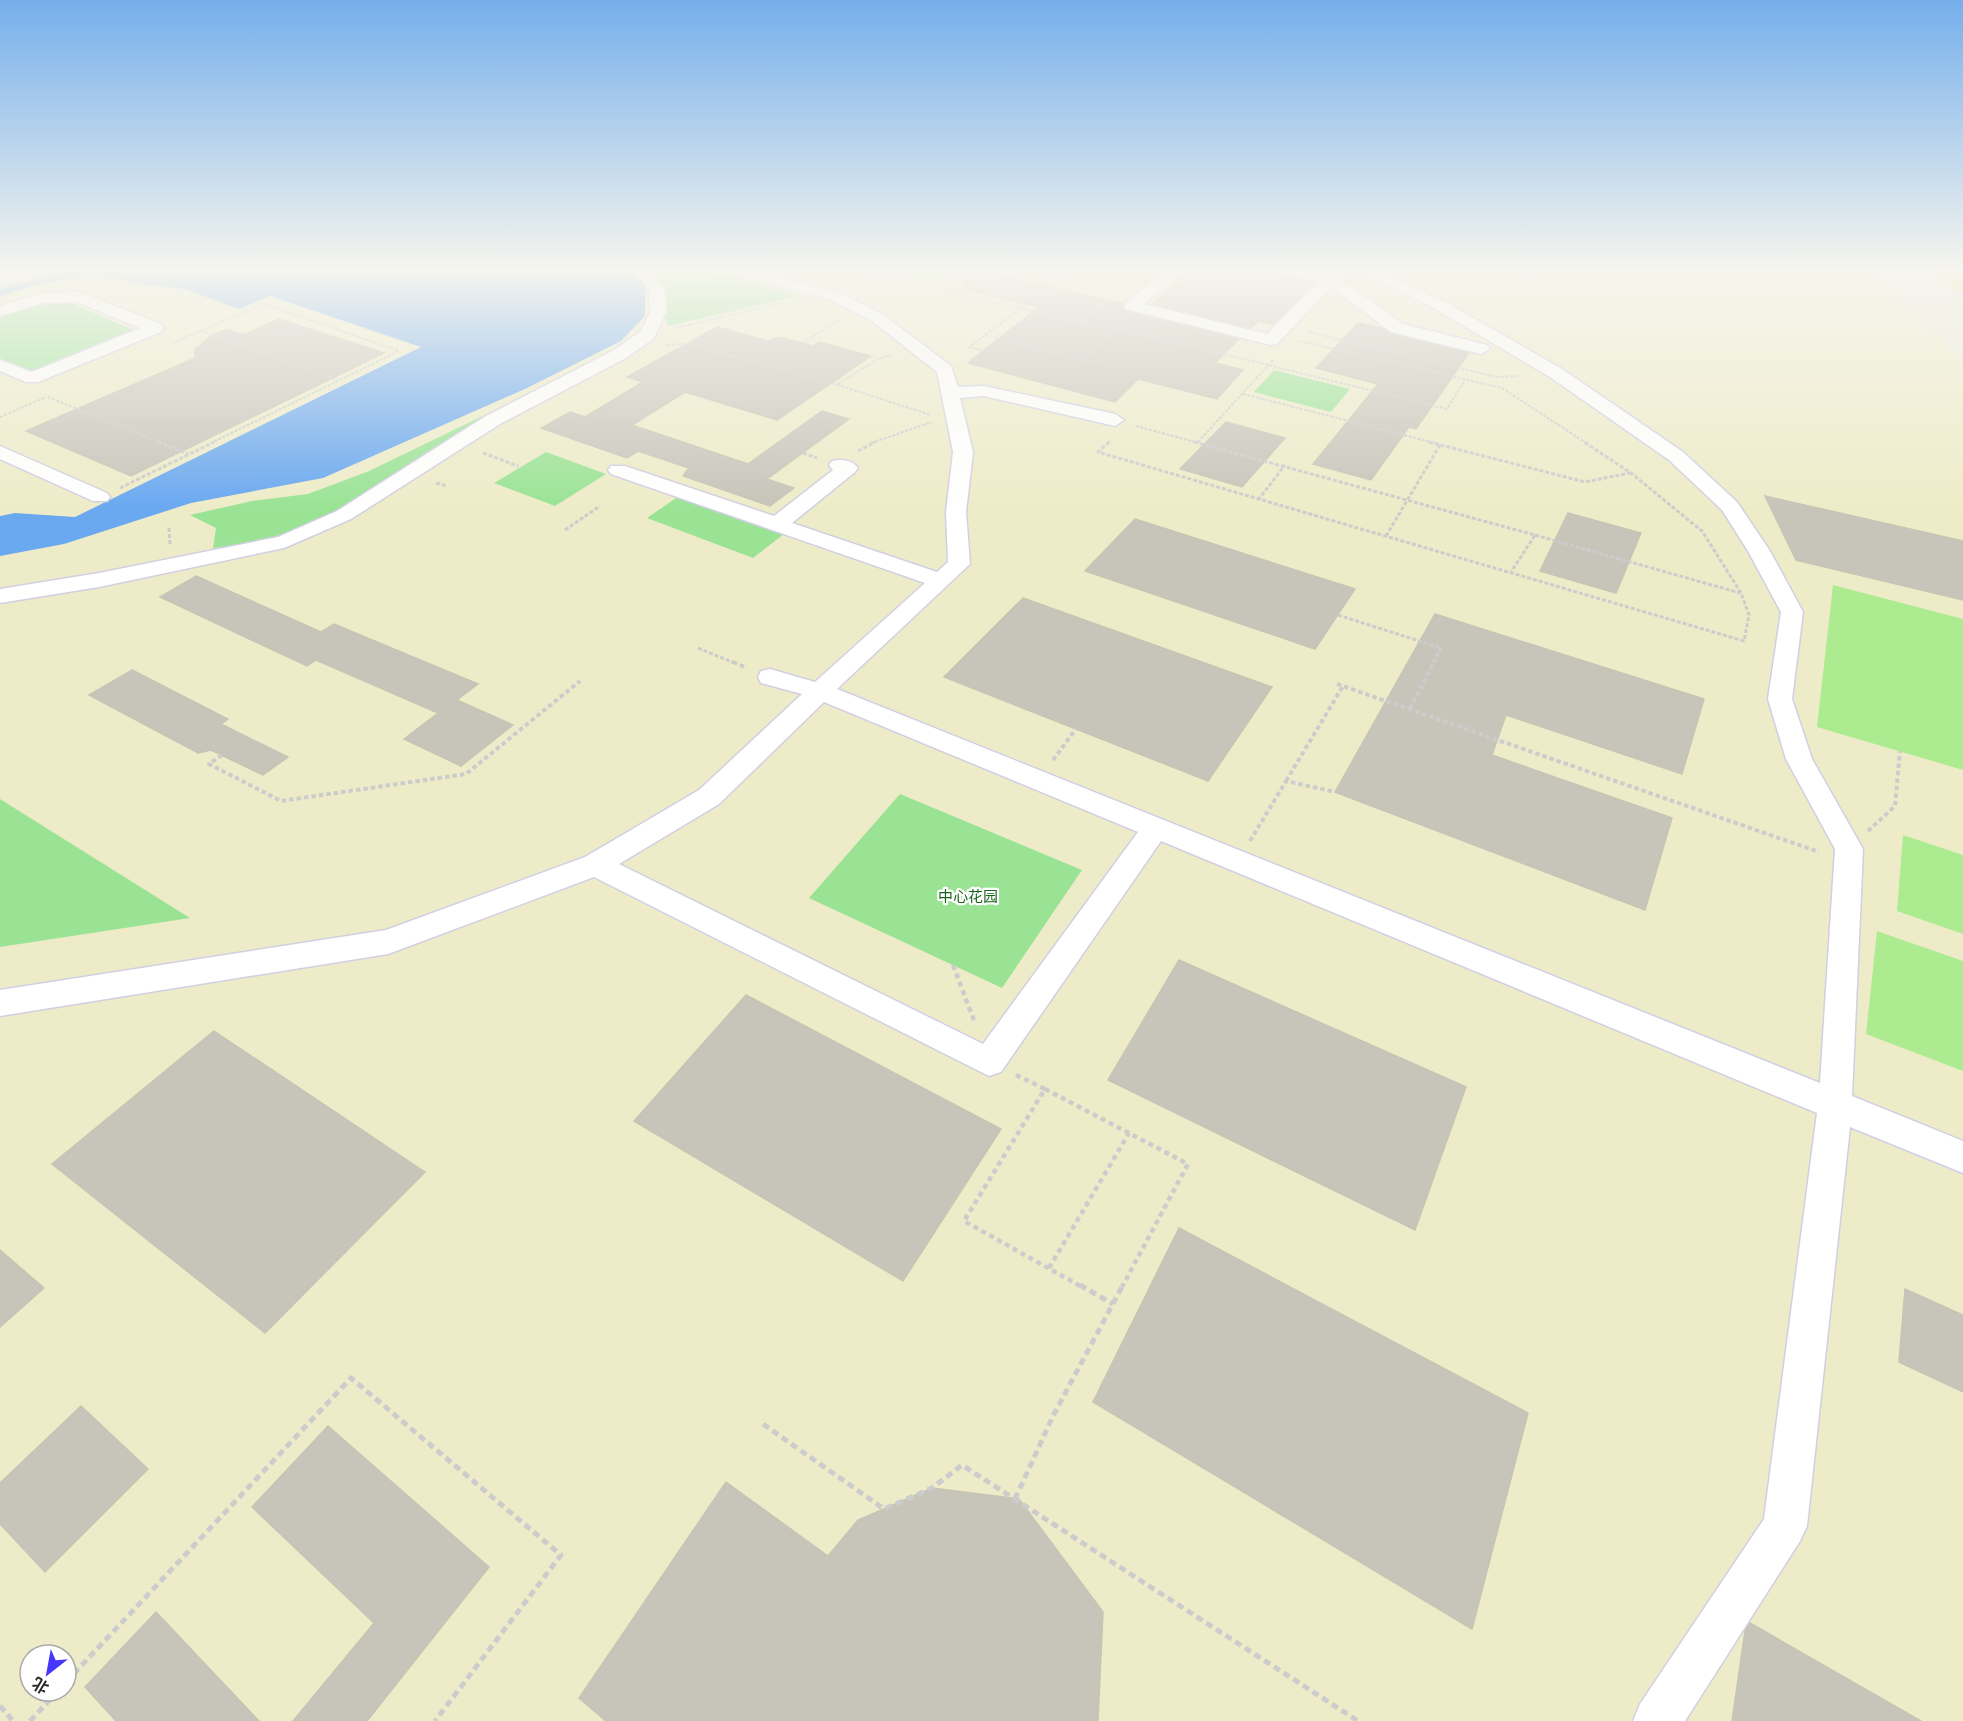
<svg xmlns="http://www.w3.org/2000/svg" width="1963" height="1721" font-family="'Titillium Web','Noto Sans SC',sans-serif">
  <rect width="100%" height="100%" fill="#ebe9da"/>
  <path fill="#eeecc8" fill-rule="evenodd" d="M0 267H1868L1963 363V1721H0ZM30 1655H66V1691H30Z"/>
  <path fill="#9ae395" d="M648 267H699L797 296 668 326Z
    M873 267H953L930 282Z
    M68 302 136 331 32 372 0 358V316L37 304Z
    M1274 370 1350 389 1331 412 1254 392Z
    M565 376 345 510 283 539 213 548 216 528 190 515 252 501 308 494 369 471Z
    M546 452 606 474 555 506 494 483Z
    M679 496 784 534 753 558 647 518Z
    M900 794 1082 870 1002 988 809 898Z
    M0 799 190 918 0 947Z"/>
  <path fill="#aceb90" d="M1833 585 1963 619V770L1817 727Z
    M1903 835 1963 855V934L1897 911Z
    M1877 931 1963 961V1071L1866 1034Z"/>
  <path fill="#6aa8f0" d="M85 267H628L645 284V316L621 341 527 388 323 478 191 503 64 544 0 556V516L15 513 75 517 421 347 270 296 239 309 184 289 140 284 114 278 86 276 41 284 0 296V289Z"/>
  <path fill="#c7c5ba" stroke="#c6c5b4" stroke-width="1.5" d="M1205 267H1263L1268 272 1314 283 1273 324 1259 321 1251 328 1152 304 1190 272 1197 273Z
    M969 268 1123 304 1125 311 1239 339 1215 363 1243 370 1217 399 1138 379 1115 402 968 363 1039 307 964 289Z
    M279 319 384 353 131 476 26 431 195 358V349L213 335 227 329 243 335Z
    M1358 323 1382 328 1390 334 1469 353 1416 429 1409 427 1371 480 1313 464 1378 384 1316 368Z
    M717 327 768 341 780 337 813 346 820 342 871 356 777 420 685 392 632 425 748 464 822 411 849 419 767 479 794 488 770 506 683 476 689 468 638 451 627 458 541 428 570 412 585 417 643 382 627 377Z
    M1226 422 1285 438 1242 487 1180 469Z
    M1765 496 1963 541V600L1796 560Z
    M1568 513 1641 533 1616 593 1540 571Z
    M1135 519 1355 589 1315 649 1085 571Z
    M196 576 321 632 334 624 478 684 457 700 513 725 461 766 404 739 438 713 316 660 307 666 160 597Z
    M1023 598 1272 687 1208 781 944 677Z
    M1435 614 1704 699 1682 774 1506 715 1492 755 1672 818 1645 910 1335 792Z
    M132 670 228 719 221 724 288 757 263 775 211 750 198 753 89 695Z
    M1179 960 1466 1087 1415 1230 1108 1080Z
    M746 995 1001 1129 903 1281 634 1121Z
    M214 1031 425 1172 265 1333 52 1164Z
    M1179 1228 1528 1413 1472 1629 1093 1402Z
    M0 1250 44 1288 0 1327Z
    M1905 1289 1963 1315V1392L1899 1362Z
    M81 1406 148 1469 45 1572 0 1524V1483Z
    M328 1426 489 1567 367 1721H293L374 1623 252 1507Z
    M726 1482 828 1556 858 1520 932 1488 1019 1499 1103 1612 1098 1721H606L579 1698Z
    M156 1612 259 1721H116L85 1687Z
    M1750 1623 1921 1721H1732L1745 1631Z"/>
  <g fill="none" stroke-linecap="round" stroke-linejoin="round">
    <g stroke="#d1cfe2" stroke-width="3">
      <path id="minor" d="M36 267H61L58 270 0 286V276Z
        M632 267H648L665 290 666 312 654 338 626 358 500 424 351 519 284 548 99 587 0 603V589L99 573 278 537 337 511 486 416 614 350 641 331 650 312 649 290Z
        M716 267H741L842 294 884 315 951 366 958 387 984 386 1115 414 1124 420 1115 426 984 396 960 398 973 452 966 512 970 564 837 689 1820 1083 1835 849 1786 759 1768 699 1781 612 1748 551 1722 510 1669 460 1550 377 1435 309 1351 267H1371L1447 303 1562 369 1683 452 1737 502 1770 551 1803 612 1792 699 1812 759 1863 849 1852 1096 1963 1141V1173L1850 1127 1807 1526 1800 1541 1685 1721H1633L1640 1704 1764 1519 1817 1113 1161 841 1001 1072 989 1076 594 877 388 954 0 1016V990L386 930 585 857 699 790 802 694 761 683 758 677 761 671 770 669 815 682 925 583 611 474 608 470 611 466H625L774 516 833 470 829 465 832 461C841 459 852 460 858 468L855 472 792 523 937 572 948 562 946 512 953 452 937 372 872 321 830 300 719 270ZM824 702 1138 832 983 1044 619 864 719 804Z
        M1170 267H1187L1144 304 1267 334 1319 281 1268 270 1265 267H1294L1327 274 1334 267H1351L1340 279 1403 324 1487 345 1490 349 1481 354 1391 332 1331 287 1277 344 1271 345 1126 309 1124 306 1126 303Z
        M79 292 161 324 163 328 161 332 38 382H26L0 371V360L32 372 140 328 77 302 43 303 0 316V306L42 293Z
        M0 446 107 493 110 497 107 501H93L0 459Z"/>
    </g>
    <g stroke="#ccc" stroke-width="2">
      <path id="highway" d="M1931 267H1950L1963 278V292L1957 291Z"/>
    </g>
    <path stroke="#ccc" stroke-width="2" stroke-dasharray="3 1.5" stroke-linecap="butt" d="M849 267 1094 326 1117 328 1447 409 1465 380
      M1125 267 1138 270
      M999 270 1017 275 1141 271
      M856 286 875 274
      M934 287 959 269 964 270
      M1080 323 1111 298
      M675 328 782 303
      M201 331 338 380
      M1308 332 1497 377 1517 376
      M985 335 1084 360 1116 329
      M1300 341 1502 388 1586 443
      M172 343 264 304 399 351 211 443
      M802 343 840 320
      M667 345 688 344 838 385 931 415
      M984 351 969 347 1021 308
      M1084 360 1116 367
      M838 384 878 359 892 355
      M1243 394 1435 443
      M48 397 162 443
      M0 417 46 397
      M1136 426 1199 443
      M1198 442 1274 359
      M871 443 932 422
      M1107 443 1111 440"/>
    <path stroke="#ccc" stroke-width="3" stroke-dasharray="4 2" stroke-linecap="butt" d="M158 442 188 454
      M1109 442 1098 452 1744 641 1749 615 1741 593 1702 531 1631 473 1584 442
      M1194 442 1535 535 1511 572
      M1429 442 1585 482 1630 473
      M858 451 875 442
      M483 453 518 466
      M803 453 817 458
      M436 483 447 486
      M120 488 214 442
      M1258 500 1285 465
      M169 528 170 545
      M565 530 600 506
      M1535 535 1740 593
      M1386 536 1440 445
      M1338 615 1441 648 1433 664
      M698 648 737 664"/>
    <path stroke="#ccc" stroke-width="4" stroke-dasharray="4.5 3" stroke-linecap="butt" d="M733 662 747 668
      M1337 684 1819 852
      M1410 709 1434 662
      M222 755 209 764 281 801 466 774 580 681
      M1053 760 1076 729
      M1286 781 1343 686
      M1868 831 1895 806 1900 751
      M1250 841 1286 781 1335 792"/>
    <path stroke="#ccc" stroke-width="4.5" stroke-dasharray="5 4" stroke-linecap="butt" d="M953 965 975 1023
      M1016 1075 1045 1089 964 1221 1082 1287
      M1045 1089 1188 1164 1122 1287
      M1049 1268 1129 1133"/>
    <path stroke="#ccc" stroke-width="5" stroke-dasharray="7 4.5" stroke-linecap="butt" d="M1080 1285 1113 1304
      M763 1424 884 1509 932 1488 962 1465 1358 1721
      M1015 1499 1053 1416 1123 1285
      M66 1682 351 1378 561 1555 435 1721
      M0 1706 13 1721
      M30 1721 58 1691"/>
    <use href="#minor" fill="#fff" fill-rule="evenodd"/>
    <use href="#highway" fill="#ffcc51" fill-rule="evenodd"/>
  </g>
  <linearGradient id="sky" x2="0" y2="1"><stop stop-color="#75afeb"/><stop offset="0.53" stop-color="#f6f5ee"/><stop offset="1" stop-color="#f6f5ee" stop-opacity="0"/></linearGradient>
  <rect width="1963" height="508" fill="url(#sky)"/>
  <g text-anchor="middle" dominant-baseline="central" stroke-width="4.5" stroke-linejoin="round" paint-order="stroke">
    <g font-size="15" fill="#18661d" stroke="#fff">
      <text x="968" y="896">中心花园</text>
    </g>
  </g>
  <g transform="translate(48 1673) rotate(211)"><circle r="28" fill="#ffffff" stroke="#a9a9a9" stroke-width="1.5"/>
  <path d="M0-4.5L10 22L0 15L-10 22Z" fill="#4736fd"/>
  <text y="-9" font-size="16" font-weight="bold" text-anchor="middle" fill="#292929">北</text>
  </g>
</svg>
